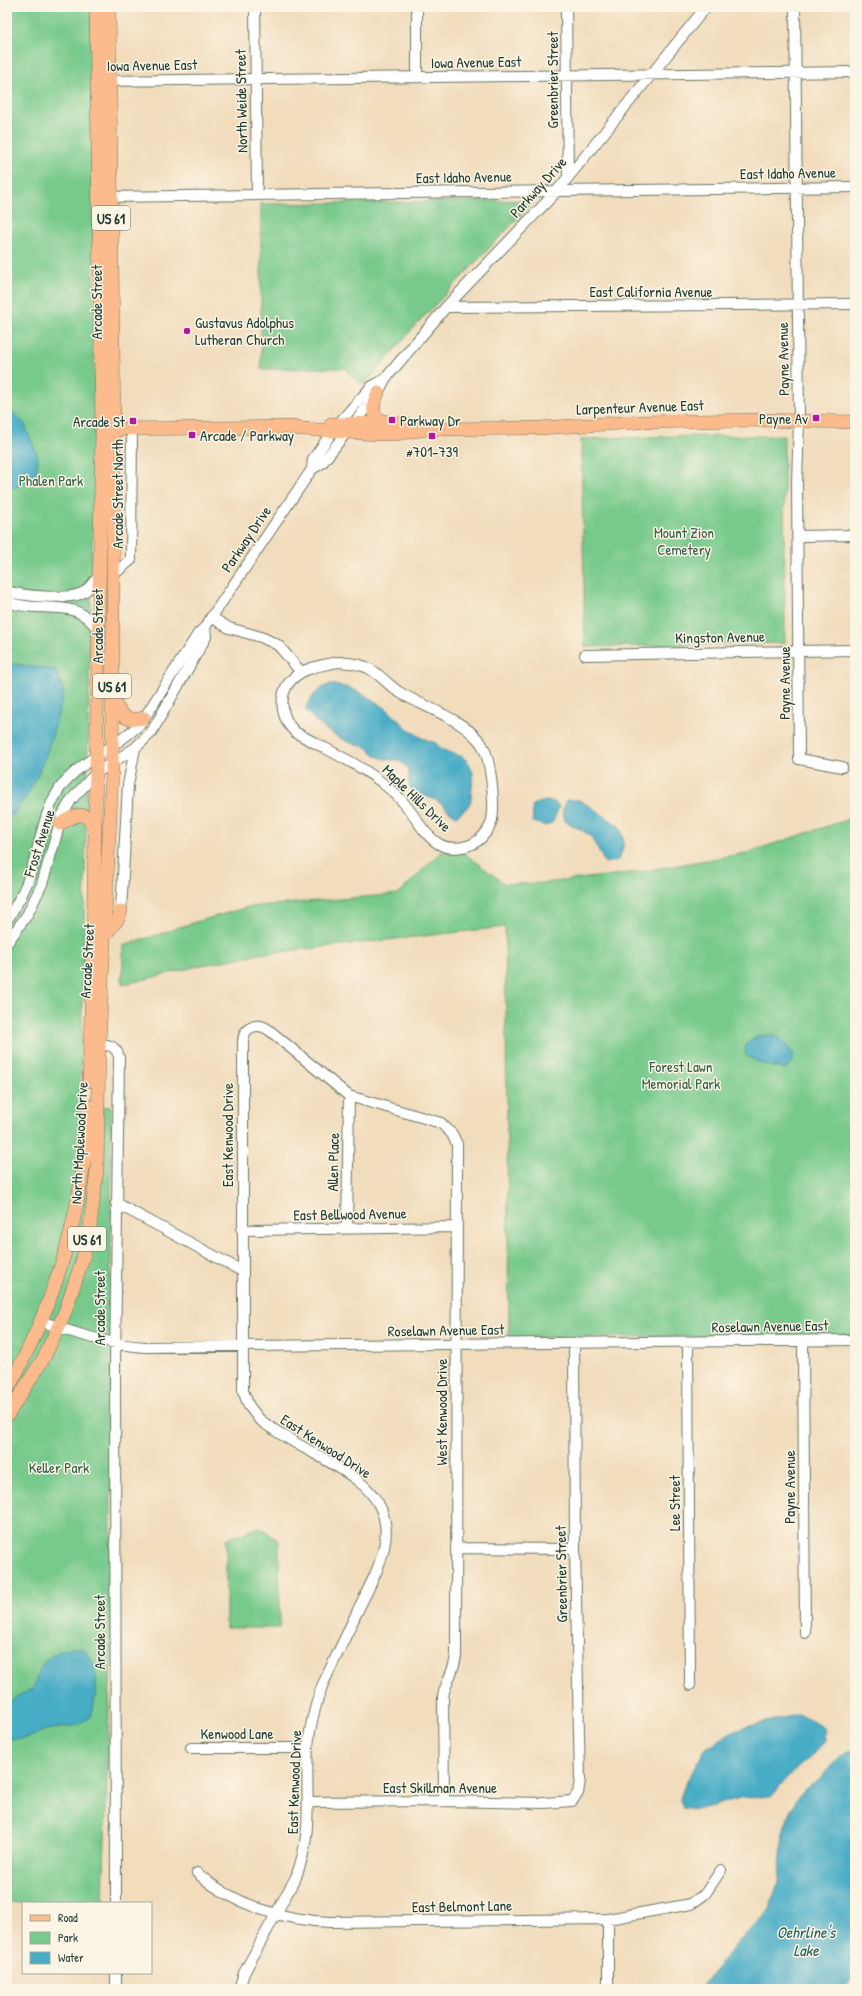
<svg xmlns="http://www.w3.org/2000/svg" width="862" height="1996" font-family="'Patrick Hand',sans-serif">
  <rect width="100%" height="100%" fill="#fcf5e5"/>
  <filter id="ink" filterUnits="userSpaceOnUse"><feTurbulence type="fractalNoise" baseFrequency=".025" numOctaves="2"/><feDisplacementMap in="SourceGraphic" scale="8" xChannelSelector="R" yChannelSelector="G"/><feConvolveMatrix kernelMatrix="1 2 1 2 8 2 1 2 1" color-interpolation-filters="sRGB"/></filter>
  <filter id="wash" filterUnits="userSpaceOnUse"><feTurbulence type="fractalNoise" baseFrequency=".012" numOctaves="4" result="noise"/><feDisplacementMap in="SourceGraphic" scale="16" xChannelSelector="R" yChannelSelector="G"/><feGaussianBlur stdDeviation="0.9" result="paint"/><feColorMatrix in="noise" values="0 0 0 0 0 0 0 0 0 0 0 0 0 0 0 0 0 1.4 0 .05"/><feComposite in="paint" operator="in"/></filter>
  <g filter="url(#wash)">
    <rect width="100%" height="100%" fill="#f1dcbc"/>
    <path fill="#77c98c" stroke="#4b8360" d="M7 7H91L95 423 80 1105 111 1107V1655L103 1901 7 1903V820L18 809 64 692 56 671 7 663Z
      M535 200 415 326 364 385 350 375 346 368 261 369V204Z
      M677 436H784L785 643 585 647 581 439Z
      M855 817V1335L509 1338 505 927 260 954 202 965 122 985 123 946 192 923 248 907 398 894 442 851 463 852 505 884 544 883 639 872 746 853Z
      M260 1527 279 1541 280 1628H226V1539Z"/>
    <path fill="#47acc6" stroke="#33747d" d="M7 412 15 414 24 423 38 457 37 471C29 479 19 491 7 486Z
      M7 663 55 670 64 692C53 734 40 789 7 820Z
      M330 684 350 688 363 694 387 709 407 728 422 738 436 743 443 750 463 757 469 763 473 773 471 801 468 807 456 816C448 812 443 804 436 800 427 796 416 796 410 787 407 781 410 775 408 768L398 760C384 760 376 758 367 747 344 744 318 727 305 709 311 696 317 690 330 684Z
      M567 800H580L618 825C625 835 625 850 618 860L605 863 590 835 565 821 563 810Z
      M546 801 555 802 559 807 553 822 546 826 533 822 532 808 534 804Z
      M768 1035 780 1038 794 1055 792 1063 785 1069C771 1067 756 1063 745 1054V1045L757 1036Z
      M72 1647 83 1648C102 1668 97 1692 91 1717L74 1726 45 1730 28 1738 7 1739V1705L19 1695 33 1689C41 1662 45 1655 72 1647Z
      M799 1714 824 1728 825 1740 812 1757 793 1772 771 1797C762 1797 754 1796 745 1797 723 1801 705 1813 682 1807L680 1799 684 1787 705 1749 730 1733 746 1727Z
      M855 1749V1975L844 1989H699L731 1950 770 1908 779 1879 783 1832 789 1814 799 1795 819 1779 840 1757Z"/>
  </g>
  <g filter="url(#ink)">
    <g fill="none" stroke-linecap="round" stroke-linejoin="round">
      <g stroke="#687564" stroke-width="12">
        <path id="minor" d="M255 7 257 195
          M417 7V77
          M566 7 568 177
          M795 7 799 422 797 481 799 759 842 767
          M103 81 855 72
          M105 197 855 187
          M446 307 855 304
          M312 469 313 459 338 424 371 387 385 379
          M798 536 855 535
          M113 575 131 560 132 428
          M7 591C21 596 69 600 82 593 89 590 95 580 99 575
          M10 592 9 603C18 605 28 607 37 607 65 608 82 606 99 631
          M211 617 229 628 261 637 278 645 301 672
          M585 655 855 650
          M339 662C349 663 359 663 368 668 380 674 388 685 399 692 425 708 462 718 481 743 491 757 495 803 492 820 491 826 485 834 481 838 471 848 451 851 439 844 425 836 417 819 407 807 401 799 394 792 386 786 359 763 326 750 295 732 278 715 277 687 300 673 310 667 326 664 339 662Z
          M121 911 128 785 135 748
          M7 920C17 905 26 888 31 871 41 843 43 813 60 788 79 761 118 747 141 723L198 634 205 627 312 469 322 463 378 393 385 379 446 307 557 191 706 7
          M7 943 27 915 42 884 62 816 71 800 96 773 135 748 151 733 206 637 205 627
          M99 1044C110 1045 116 1046 119 1057L115 1366 116 1903
          M116 1203 242 1271
          M347 1228 349 1096
          M242 1230 457 1227
          M41 1321C75 1334 108 1344 144 1347L855 1340
          M803 1341 805 1633
          M688 1342 690 1685
          M456 1548 575 1549
          M191 1748H308
          M308 1802 444 1801 544 1803 572 1801 578 1793 580 1780 575 1549 574 1343
          M197 1873C234 1905 282 1920 330 1922L608 1919 691 1904 705 1894 721 1870
          M608 1919V1989
          M116 1973V1989
          M239 1989 244 1973 296 1877C314 1830 305 1794 308 1746 310 1725 315 1706 322 1686 334 1661 346 1636 358 1610 380 1565 408 1519 357 1480 327 1457 289 1443 259 1419L249 1406 243 1391V1041C244 1026 258 1022 269 1030L349 1096 441 1123 452 1134 457 1144 456 1655C455 1670 446 1681 443 1696L444 1801"/>
      </g>
      <g stroke="#687564" stroke-width="14">
        <path id="major" d="M378 393C371 406 371 420 388 422
          M331 424 394 423 417 427
          M289 428 376 434H395L427 429 539 428 638 422 758 420 855 422
          M105 429 298 427
          M113 699C121 716 124 722 144 718
          M60 824C77 814 85 808 95 830
          M104 936 118 919 121 911
          M89 1081 93 946 102 429 96 7
          M7 1390C55 1305 86 1205 88 1106
          M7 1416 45 1356 65 1312 83 1258 90 1226 97 1170 99 1044 112 774 114 429 109 7"/>
      </g>
      <use href="#minor" stroke="#fff" stroke-width="10"/>
      <use href="#major" stroke="#fbbb8c" stroke-width="13"/>
    </g>
  </g>
  <g fill="#b5179e" stroke="#fcf5e5" stroke-width="1.5">
    <circle cx="187" cy="331" r="4"/>
    <rect x="812" y="414" width="8" height="8" rx="2"/>
    <rect x="388" y="416" width="8" height="8" rx="2"/>
    <rect x="129" y="417" width="8" height="8" rx="2"/>
    <rect x="188" y="431" width="8" height="8" rx="2"/>
    <rect x="428" y="432" width="8" height="8" rx="2"/>
  </g>
  <g text-anchor="middle" dominant-baseline="central" stroke-width="3" stroke-linejoin="round" paint-order="stroke">
    <g fill="#fcf5e5" stroke="#617469" stroke-width="1">
      <rect x="92" y="206" width="38" height="24" rx="3"/>
      <rect x="93" y="674" width="38" height="24" rx="3"/>
      <rect x="68" y="1227" width="38" height="24" rx="3"/>
    </g>
    <g font-size="14" font-weight="bold" fill="#1f3d34">
      <text x="111" y="218">US 61</text>
      <text x="112" y="686">US 61</text>
      <text x="87" y="1239">US 61</text>
    </g>
    <g font-size="15" fill="#1f3d34" stroke="#fcf5e5">
      <text transform="translate(476 62) rotate(-1)">Iowa Avenue East</text>
      <text transform="translate(152 65) rotate(-1)">Iowa Avenue East</text>
      <text transform="translate(552 80) rotate(-90)">Greenbrier Street</text>
      <text transform="translate(241 101) rotate(-91)">North Weide Street</text>
      <text transform="translate(788 173) rotate(-1)">East Idaho Avenue</text>
      <text transform="translate(464 177) rotate(-1)">East Idaho Avenue</text>
      <text transform="translate(538 187) rotate(-48)">Parkway Drive</text>
      <text x="651" y="291">East California Avenue</text>
      <text transform="translate(96 302) rotate(-90)">Arcade Street</text>
      <text transform="translate(783 359) rotate(-91)">Payne Avenue</text>
      <text transform="translate(640 407) rotate(-2)">Larpenteur Avenue East</text>
      <text transform="translate(117 494) rotate(-90)">Arcade Street North</text>
      <text transform="translate(246 539) rotate(-56)">Parkway Drive</text>
      <text transform="translate(97 626) rotate(-90)">Arcade Street</text>
      <text transform="translate(720 637) rotate(-1)">Kingston Avenue</text>
      <text transform="translate(784 683) rotate(-90)">Payne Avenue</text>
      <text transform="translate(417 798) rotate(44)">Maple Hills Drive</text>
      <text transform="translate(39 843) rotate(-72)">Frost Avenue</text>
      <text transform="translate(87 961) rotate(-87)">Arcade Street</text>
      <text transform="translate(227 1135) rotate(-90)">East Kenwood Drive</text>
      <text transform="translate(79 1143) rotate(-87)">North Maplewood Drive</text>
      <text transform="translate(333 1162) rotate(-89)">Allen Place</text>
      <text transform="translate(350 1214) rotate(-1)">East Bellwood Avenue</text>
      <text transform="translate(99 1308) rotate(-90)">Arcade Street</text>
      <text transform="translate(770 1326) rotate(-1)">Roselawn Avenue East</text>
      <text transform="translate(446 1330) rotate(-1)">Roselawn Avenue East</text>
      <text transform="translate(441 1412) rotate(-90)">West Kenwood Drive</text>
      <text transform="translate(326 1446) rotate(33)">East Kenwood Drive</text>
      <text transform="translate(789 1487) rotate(-90)">Payne Avenue</text>
      <text transform="translate(674 1503) rotate(-90)">Lee Street</text>
      <text transform="translate(561 1574) rotate(-91)">Greenbrier Street</text>
      <text transform="translate(99 1632) rotate(-90)">Arcade Street</text>
      <text x="237" y="1733">Kenwood Lane</text>
      <text transform="translate(294 1782) rotate(-88)">East Kenwood Drive</text>
      <text x="440" y="1787">East Skillman Avenue</text>
      <text transform="translate(462 1906) rotate(-1)">East Belmont Lane</text>
    </g>
    <g font-size="15" fill="#1f3d34" stroke="#fcf5e5" text-anchor="start">
      <text x="195" y="322">Gustavus Adolphus<tspan x="195" dy="17">Lutheran Church</tspan></text>
      <text x="808" y="418" text-anchor="end">Payne Av</text>
      <text x="400" y="420">Parkway Dr</text>
      <text x="125" y="421" text-anchor="end">Arcade St</text>
      <text x="200" y="435">Arcade / Parkway</text>
      <text x="432" y="451" text-anchor="middle">#701-739</text>
    </g>
    <g font-size="15" fill="#35604a" stroke="#fcf5e5">
      <text x="51" y="480">Phalen Park</text>
      <text x="684" y="532">Mount Zion<tspan x="684" dy="17">Cemetery</tspan></text>
      <text x="681" y="1066">Forest Lawn<tspan x="681" dy="17">Memorial Park</tspan></text>
      <text x="59" y="1467">Keller Park</text>
    </g>
    <g font-size="16" font-style="italic" fill="#2b5e60" stroke="#fcf5e5">
      <text x="806" y="1932">Oehrline's<tspan x="806" dy="18">Lake</tspan></text>
    </g>
  </g>
  <rect width="862" height="1996" fill="none" stroke="#fcf5e5" stroke-width="24"/>
  <rect x="22" y="1902" width="130" height="72" fill="#fcf5e5" stroke="#a4ab9e"/>
  <rect x="30" y="1915" width="20" height="6" fill="#fbbb8c" stroke="#a4ab9e"/>
  <text x="58" y="1922" font-size="12" fill="#1f3d34">Road</text>
  <rect x="30" y="1932" width="20" height="12" fill="#77c98c" stroke="#a4ab9e"/>
  <text x="58" y="1942" font-size="12" fill="#1f3d34">Park</text>
  <rect x="30" y="1952" width="20" height="12" fill="#47acc6" stroke="#a4ab9e"/>
  <text x="58" y="1962" font-size="12" fill="#1f3d34">Water</text>
</svg>
